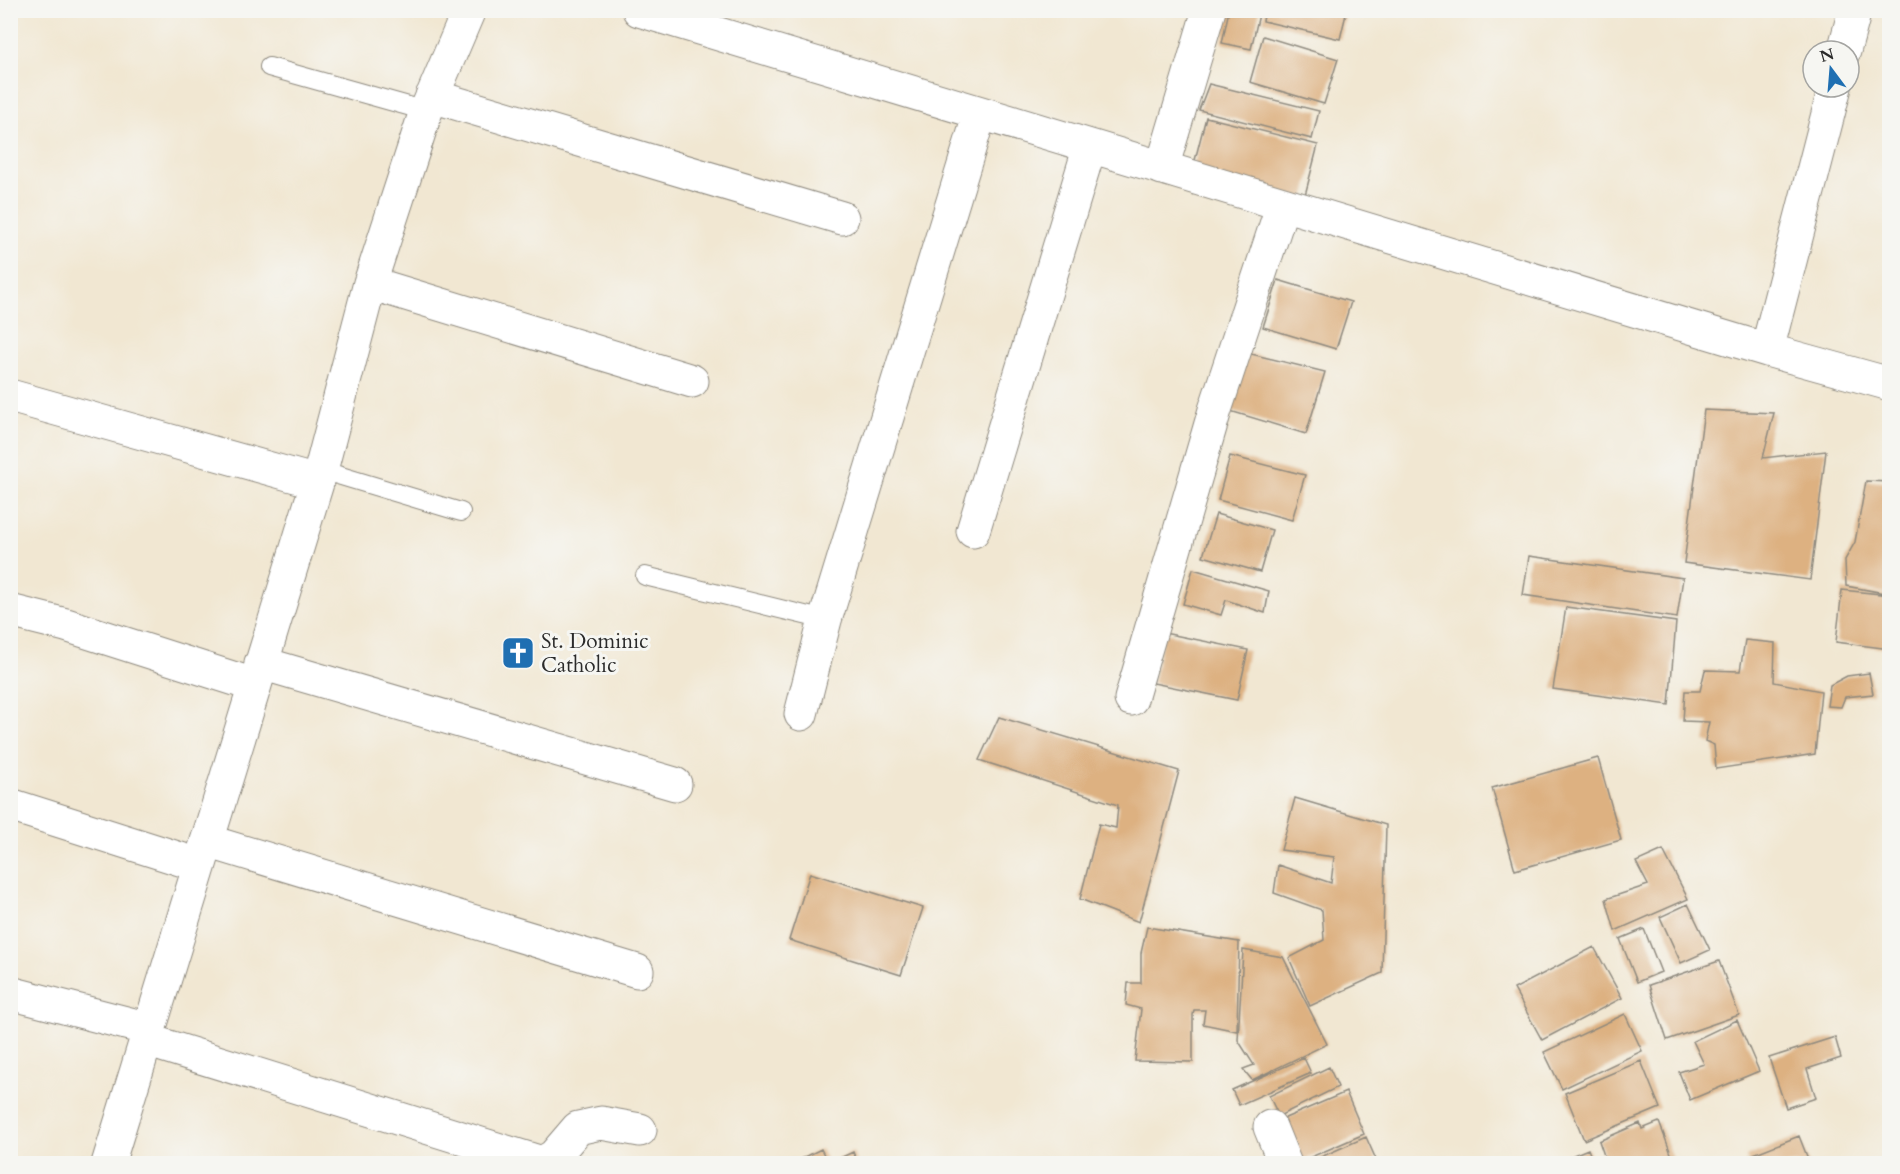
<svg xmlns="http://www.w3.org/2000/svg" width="1900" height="1174" font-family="Cardo,serif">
  <rect width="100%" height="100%" fill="#f6f6f2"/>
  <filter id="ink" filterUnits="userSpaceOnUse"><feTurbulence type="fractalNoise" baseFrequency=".0167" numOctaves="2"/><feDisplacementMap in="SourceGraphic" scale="12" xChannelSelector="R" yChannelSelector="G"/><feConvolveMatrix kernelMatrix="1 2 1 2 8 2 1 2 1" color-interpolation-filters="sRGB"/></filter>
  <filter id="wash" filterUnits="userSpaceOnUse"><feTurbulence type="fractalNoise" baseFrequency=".008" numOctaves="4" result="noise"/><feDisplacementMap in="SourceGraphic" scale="24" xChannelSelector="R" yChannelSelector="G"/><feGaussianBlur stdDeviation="1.35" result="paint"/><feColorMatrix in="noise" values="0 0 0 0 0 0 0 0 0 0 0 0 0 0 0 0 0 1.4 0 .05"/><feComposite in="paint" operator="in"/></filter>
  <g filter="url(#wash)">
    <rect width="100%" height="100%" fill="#f1e7d2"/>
    <g id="blocks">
      <path fill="#ddb181" d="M1229 10H1260L1251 49 1222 43Z
        M1265 10H1347L1340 39 1263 21Z
        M1263 36 1338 59 1324 104 1250 82Z
        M1209 84 1319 111 1312 139 1199 110Z
        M1206 117 1318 145 1304 199 1192 172Z
        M1278 280 1351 302 1336 349 1263 327Z
        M1235 350 1325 372 1306 434 1217 407Z
        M1704 410 1774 413 1763 458 1826 451 1810 580 1684 563Z
        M1230 456 1305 475 1292 520 1218 500Z
        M1866 481 1890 482V594L1846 586 1845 560 1855 542Z
        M1216 514 1272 530 1260 572 1203 556Z
        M1529 556 1683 578 1677 618 1523 595Z
        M1193 569 1269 591 1265 613 1226 600 1221 615 1183 604Z
        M1842 590 1890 595V649L1836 642Z
        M1566 607 1676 622 1669 705 1553 689Z
        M1164 633 1248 650 1237 700 1153 683Z
        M1745 640 1775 643 1774 682 1821 691 1815 754 1716 769 1714 745 1705 741 1709 722 1683 721 1685 691H1700L1705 670 1740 671Z
        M1869 673 1873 694 1845 697 1841 707 1827 706 1830 685 1847 676Z
        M999 717 1179 771 1139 922 1080 899 1099 824 1116 828 1118 805 979 760Z
        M1598 758 1621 840 1515 870 1492 788Z
        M1295 798 1386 825 1382 973 1310 1006 1289 958 1324 940 1322 910 1274 893 1278 865 1331 883 1334 857 1281 850Z
        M1663 850 1688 899 1615 931 1606 899 1648 885 1636 862Z
        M810 873 923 908 901 975 789 940Z
        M1688 904 1710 950 1681 963 1660 917Z
        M1147 927 1239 942 1237 1031 1203 1024 1205 1010H1194L1193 1015V1062L1135 1061 1141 1009 1126 1005 1128 983H1141V953Z
        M1644 929 1661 972 1637 982 1620 939Z
        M1594 947 1622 998 1542 1040 1514 989Z
        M1243 950 1283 957 1327 1044 1252 1080 1243 1069 1254 1065 1238 1040Z
        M1719 961 1739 1015 1667 1040 1649 985Z
        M1625 1014 1642 1051 1562 1089 1544 1052Z
        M1737 1020 1759 1071 1690 1100 1679 1072 1704 1064 1693 1041Z
        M1835 1037 1841 1058 1807 1069 1816 1098 1786 1108 1769 1058Z
        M1304 1058 1311 1073 1239 1105 1232 1090Z
        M1641 1061 1660 1108 1584 1140 1565 1093Z
        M1329 1067 1338 1087 1279 1116 1269 1096Z
        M1346 1092 1364 1134 1295 1164 1276 1122Z
        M1659 1122 1675 1164H1607L1599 1141 1640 1123 1642 1129Z
        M1799 1136 1810 1164H1749L1746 1157Z
        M1366 1137 1378 1164H1305Z
        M821 1149 826 1159 818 1164H791Z
        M1588 1149 1594 1164H1554V1163Z
        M853 1152 858 1164H827Z"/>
    </g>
  </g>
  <g filter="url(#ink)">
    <use href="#blocks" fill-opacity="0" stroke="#8e897e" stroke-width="1.5"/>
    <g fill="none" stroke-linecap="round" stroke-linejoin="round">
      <g stroke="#8e897e" stroke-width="20">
        <path id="service" d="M269 67 426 111
          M321 470 461 512
          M645 576 825 620"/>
      </g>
      <g stroke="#8e897e" stroke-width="35">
        <path id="minor" d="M639 10 1767 350 1890 384
          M1844 51 1855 10
          M432 96 842 218
          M1162 168 1209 10
          M370 283 692 381
          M1767 350 1835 87
          M10 396 317 482
          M973 531 1090 146
          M10 611 66 625 254 685
          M261 663 675 784
          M1131 699 1215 410 1283 204
          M801 714 825 620 980 113
          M10 805 199 865
          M207 841 637 971
          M10 993 149 1029
          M146 1040 542 1163 554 1156 578 1128 601 1123 640 1130
          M1270 1127 1285 1164
          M108 1164 321 470 370 283 426 111 469 10"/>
      </g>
      <use href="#service" stroke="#fff" stroke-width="18"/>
      <use href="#minor" stroke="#fff" stroke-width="33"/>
    </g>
  </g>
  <defs>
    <g id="church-square" transform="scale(1.725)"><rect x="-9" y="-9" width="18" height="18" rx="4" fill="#1f6fb2" stroke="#f6f6f2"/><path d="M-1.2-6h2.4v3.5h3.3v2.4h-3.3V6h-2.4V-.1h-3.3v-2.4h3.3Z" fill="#fff"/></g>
  </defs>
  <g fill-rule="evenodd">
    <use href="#church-square" x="518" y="653"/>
  </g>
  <g text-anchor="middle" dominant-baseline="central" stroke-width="6" stroke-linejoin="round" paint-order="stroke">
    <g font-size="21" fill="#2b2b2b" stroke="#f6f6f2" text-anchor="start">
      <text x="541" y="641">St. Dominic<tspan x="541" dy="24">Catholic</tspan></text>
    </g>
  </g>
  <rect width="1900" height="1174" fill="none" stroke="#f6f6f2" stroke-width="36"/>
  <g transform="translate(1831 69) rotate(344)"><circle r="28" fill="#f6f6f2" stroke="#a5a5a2" stroke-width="1.5"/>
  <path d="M0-4.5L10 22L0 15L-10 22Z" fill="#1f6fb2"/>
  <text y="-9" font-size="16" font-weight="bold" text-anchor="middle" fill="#2b2b2b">N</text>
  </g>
</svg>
